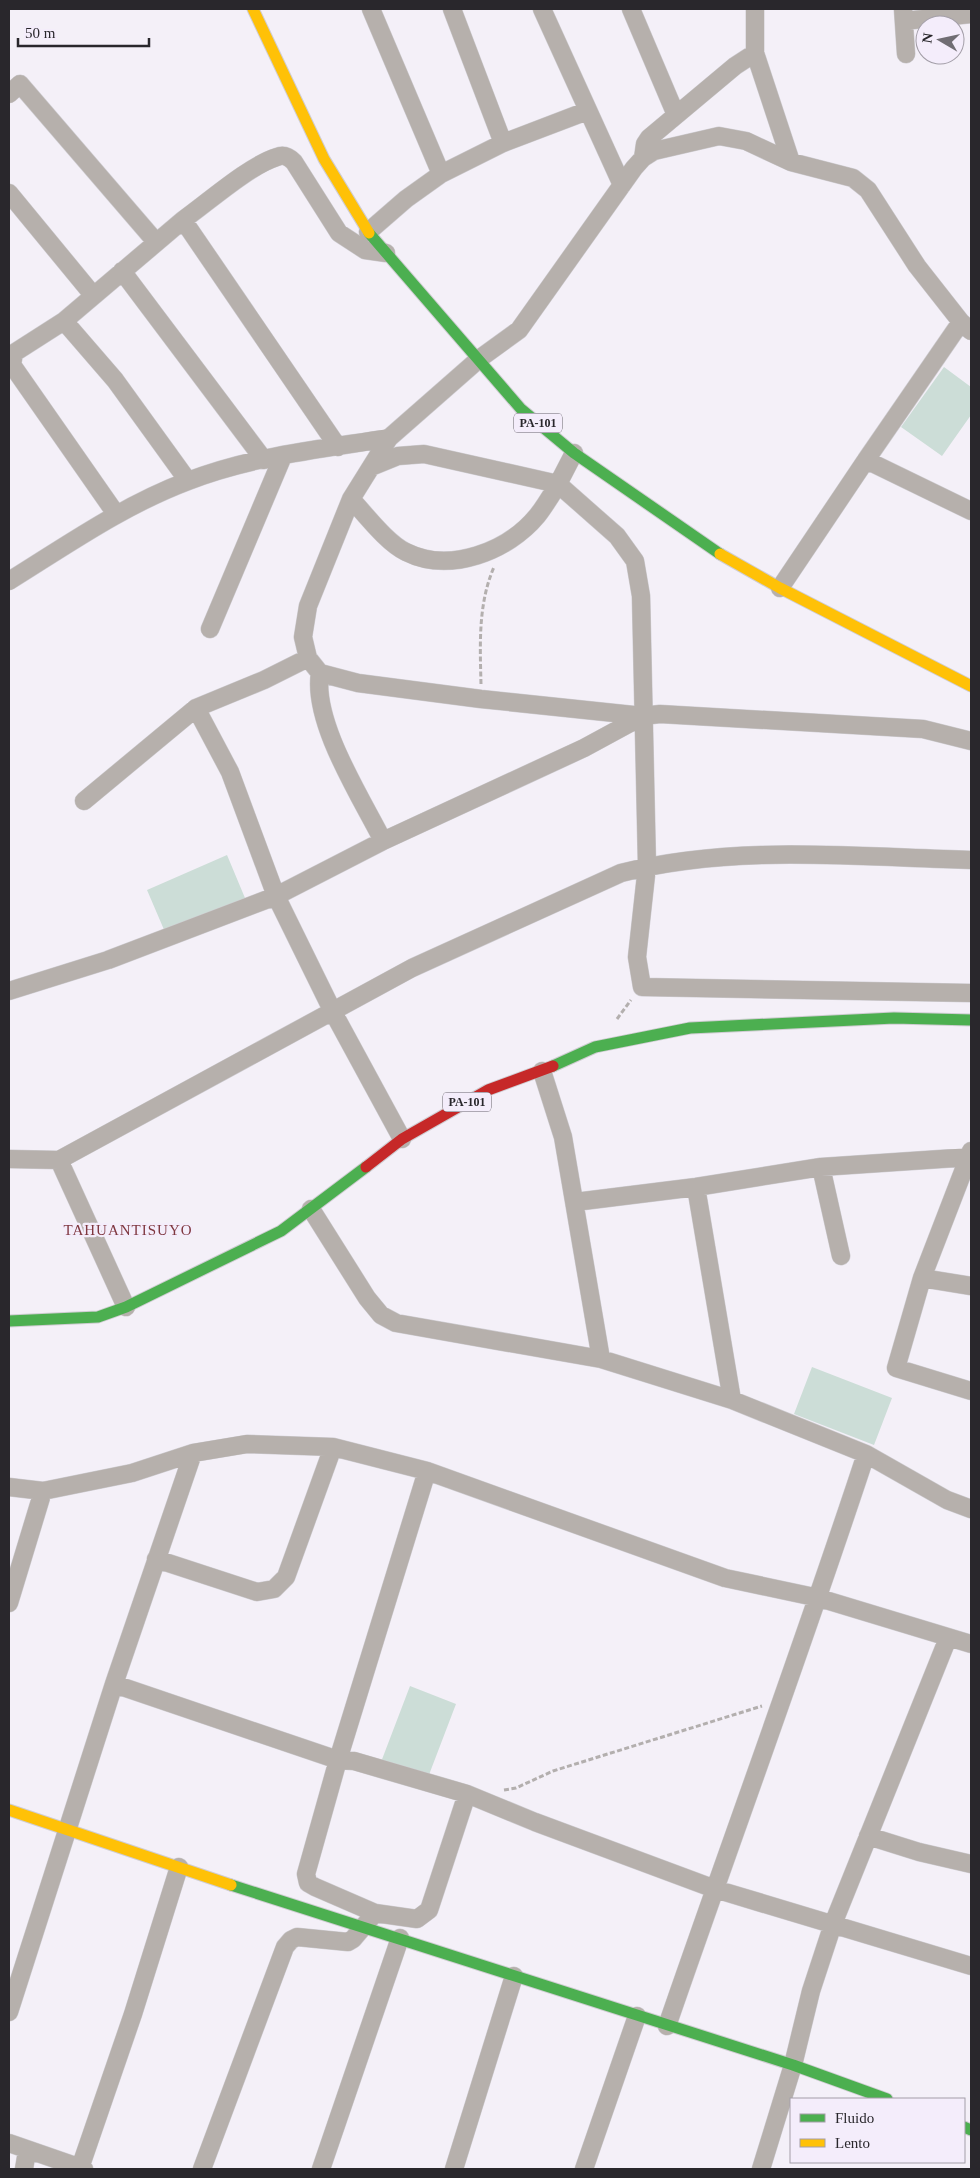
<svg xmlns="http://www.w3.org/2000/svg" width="980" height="2178" font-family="Georgia,serif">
  <rect width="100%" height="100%" fill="#f4f0f8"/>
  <path fill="#ccddd7" d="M944 367 971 387V415L942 456 901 427Z
    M227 855 245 898 165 932 147 890Z
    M812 1367 892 1398 874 1445 794 1414Z
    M410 1686 456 1704 427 1780 381 1762Z"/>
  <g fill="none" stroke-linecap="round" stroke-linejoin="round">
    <g stroke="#cfcdd2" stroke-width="19">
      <path id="street" d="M371 9 441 174
        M542 9 622 185
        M631 9 676 115
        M755 9V53L791 162
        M903 9 906 54
        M904 21 971 14
        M9 94 20 84 156 242
        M503 143 587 111
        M643 158 645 144 649 138 735 66 755 53
        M9 193 93 295
        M183 220C207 203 250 165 277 157 284 154 289 157 294 162L339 233 365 250 386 253
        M368 232 406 199 441 174 503 143 452 9
        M122 271 264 460
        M64 321 115 380 188 481
        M971 331 961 322 917 266 868 190 853 178 791 162 746 141 719 136 654 151 643 158 634 168 519 330 479 359 389 438 351 499 308 606 303 637 308 658 320 673 358 683 481 699 643 716 660 714 923 729 971 741
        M574 453 558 484 617 536 635 561 641 596 647 866 637 957 642 987 971 993
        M866 460 961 322
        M351 499C366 515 387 543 406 552 450 574 508 551 537 516 545 506 552 494 558 484L424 454 398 456 371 467
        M116 514 12 365 14 353 64 321 183 220 338 447
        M9 581C67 545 124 505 188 481 252 456 322 449 389 438
        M780 588 866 460 971 511
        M210 629 283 456
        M320 673C312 722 361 797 383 841
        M196 708 230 772 276 896 333 1012 402 1139
        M84 801 196 708 264 680 308 658
        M9 991 108 960 276 896 383 841 584 748 643 716
        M542 1071 563 1137 601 1359
        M971 1151 922 1278 896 1368 971 1391
        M9 1159 59 1160 412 968 621 873C735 844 855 857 971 860
        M59 1160 126 1307
        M821 1167 841 1256
        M696 1187 732 1400
        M575 1202 696 1187 821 1167 971 1157
        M311 1209 367 1298 381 1315 396 1323 601 1359 732 1400 866 1454 947 1500 971 1509
        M922 1278 971 1286
        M9 1487 43 1491 132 1473 193 1453 247 1444 333 1447 427 1471 725 1578 819 1598 971 1644
        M156 1559 257 1592 274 1589 286 1577 333 1447
        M9 1603 43 1491
        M114 1684 338 1760 354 1761 467 1794 535 1822 715 1889 971 1966
        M868 1836 919 1852 971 1864
        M375 1913 315 1887 308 1883 306 1874 338 1760 427 1471
        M9 2012 114 1684 193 1453
        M667 2026C733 1835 803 1646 866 1454
        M9 2143 84 2169
        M80 2168 133 2014 179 1867
        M24 2169 27 2151
        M202 2169 285 1947 291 1940 297 1937 348 1942 353 1939 375 1913 417 1919 429 1910 467 1794
        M321 2169 400 1938
        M454 2169 514 1976
        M584 2169 637 2016
        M761 2169 793 2065 811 1991 833 1924 948 1638"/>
    </g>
    <g stroke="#cfcdd2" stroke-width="13">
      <path id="fast" d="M369 233 521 409 574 453 720 554
        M553 1066 595 1047 690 1028 894 1018 971 1020
        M9 1321 98 1317 126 1307 281 1231 366 1167
        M231 1885 793 2065 887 2099
        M964 2127 971 2130"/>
    </g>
    <g stroke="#cfcdd2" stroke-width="13">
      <path id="slow" d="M253 9 324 159 369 233
        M720 554 780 588 971 686
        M9 1810 231 1885"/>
    </g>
    <g stroke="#cfcdd2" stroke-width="13">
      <path id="jam" d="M366 1167 402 1139 488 1090 553 1066"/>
    </g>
    <path stroke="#b3afae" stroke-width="3" stroke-dasharray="5 2.5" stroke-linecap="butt" d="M481 684C480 644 478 604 494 567
      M617 1019 631 1000
      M504 1790 516 1788 553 1771 762 1706"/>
    <use href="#street" stroke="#b6b0ac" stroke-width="18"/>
    <use href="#fast" stroke="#4caf50" stroke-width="11"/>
    <use href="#slow" stroke="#ffc107" stroke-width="11"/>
    <use href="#jam" stroke="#c62828" stroke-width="11"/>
  </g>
  <g text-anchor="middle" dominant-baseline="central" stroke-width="4.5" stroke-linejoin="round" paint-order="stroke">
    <g fill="#f4edfb" stroke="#66626a" stroke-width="1">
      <rect x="514" y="413.5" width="48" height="19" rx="4"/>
      <rect x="443" y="1092.5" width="48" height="19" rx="4"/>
    </g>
    <g font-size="12" font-weight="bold" fill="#29272c">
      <text x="538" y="423">PA-101</text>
      <text x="467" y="1102">PA-101</text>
    </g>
    <g font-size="15" letter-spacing="1" fill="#7f373f" stroke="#f4edfb">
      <text x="128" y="1230">TAHUANTISUYO</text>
    </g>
  </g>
  <rect width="980" height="2178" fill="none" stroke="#29272c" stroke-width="20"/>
  <rect x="790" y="2098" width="175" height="65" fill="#f4edfb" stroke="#a39ea8"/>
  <rect x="800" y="2114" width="25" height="8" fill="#4caf50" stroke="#a39ea8"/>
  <text x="835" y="2123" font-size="15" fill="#29272c">Fluido</text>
  <rect x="800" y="2139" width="25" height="8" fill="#ffc107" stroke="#a39ea8"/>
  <text x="835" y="2148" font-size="15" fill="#29272c">Lento</text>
  <g transform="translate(940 40) rotate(279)"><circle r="24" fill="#f4edfb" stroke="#a39ea8"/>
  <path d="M0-4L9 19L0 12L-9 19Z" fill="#706d73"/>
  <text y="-8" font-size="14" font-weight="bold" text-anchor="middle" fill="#29272c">N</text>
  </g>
  <path d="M18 38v8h131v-8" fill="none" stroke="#29272c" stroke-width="2.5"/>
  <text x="25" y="38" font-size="15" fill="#29272c" stroke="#f4edfb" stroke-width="4" paint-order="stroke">50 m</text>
</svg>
